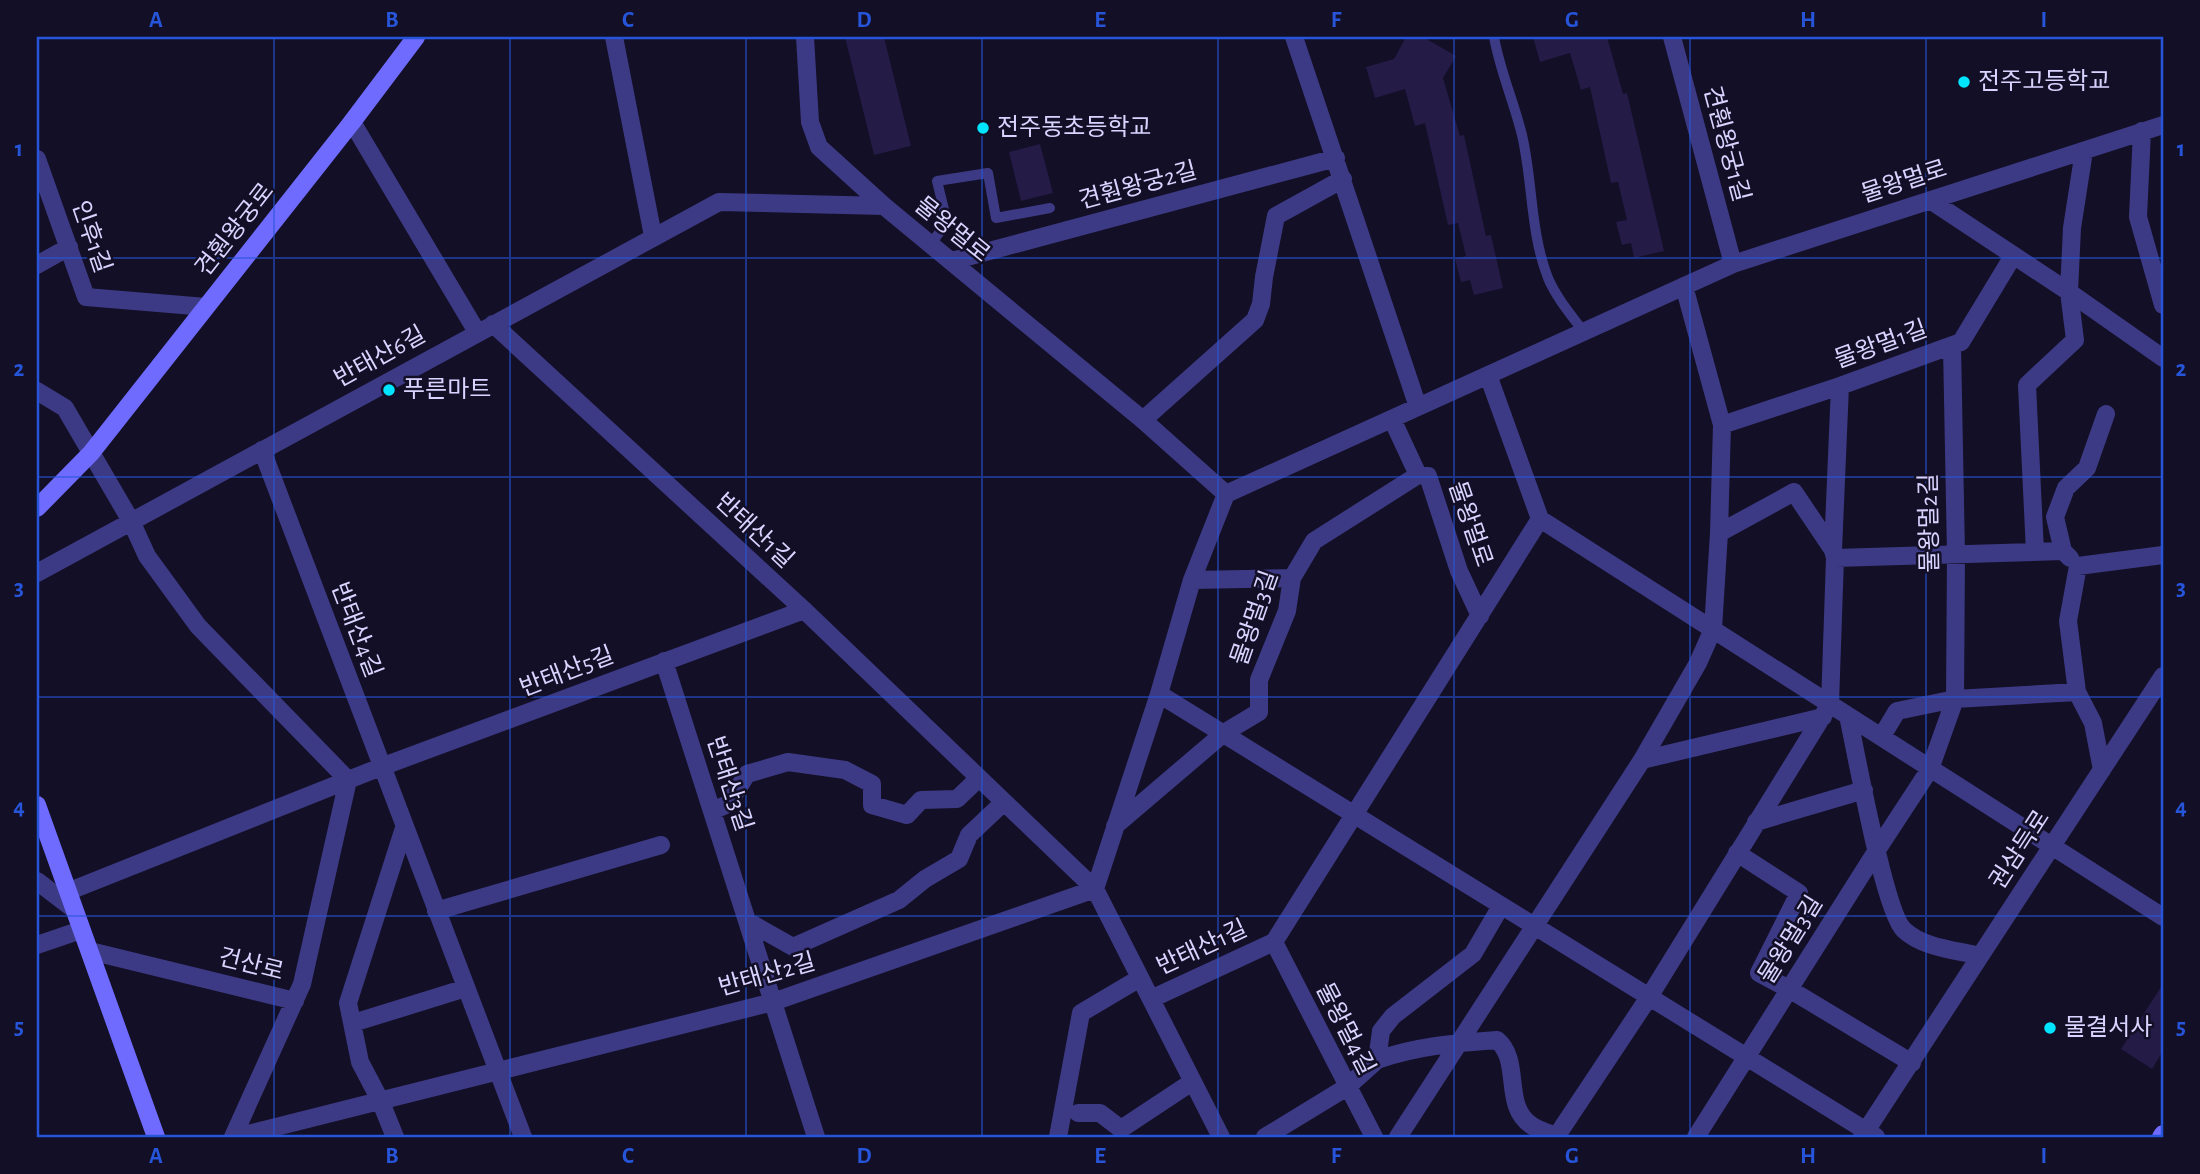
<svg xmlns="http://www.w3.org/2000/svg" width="2200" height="1174" font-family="'Alegreya Sans','Noto Sans KR',sans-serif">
  <rect width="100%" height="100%" fill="#130f26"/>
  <path fill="#241b47" d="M845 37H884L911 146 874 155Z
    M1406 37H1423L1456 56 1443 78 1460 136 1464 135 1486 236 1491 235 1503 288 1474 295 1470 280 1461 282 1455 259 1466 256 1458 223 1448 225 1425 123 1415 126 1405 89 1375 98 1366 67 1394 59Z
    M1533 37H1607L1623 94 1627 93 1664 251 1634 258 1631 243 1622 245 1616 222 1627 220 1618 182 1611 183 1590 87 1581 90 1570 53 1540 62Z
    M1040 144 1053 193 1021 201 1009 152Z
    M2163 984V1051L2152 1069 2121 1049Z"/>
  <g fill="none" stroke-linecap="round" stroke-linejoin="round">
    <path stroke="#3d3a85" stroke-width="10" d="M1494 37C1500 71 1514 102 1522 135 1533 182 1530 232 1548 278 1556 297 1571 315 1584 332
      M930 245 947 222 937 181 988 173 996 218 1050 208"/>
    <path stroke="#3d3a85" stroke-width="18" d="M614 37 653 236
      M805 37 810 122 819 147 884 206 1143 420 1226 494 1733 264 2163 125
      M1294 37 1418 407
      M1672 37 1733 264
      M352 122 477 332
      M2142 131 2138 217 2163 305
      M37 159 86 297 206 307
      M1930 200 2069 292 2163 358
      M952 261 1336 158
      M37 265 69 247
      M493 324 804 610 1095 889 1221 1137
      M1488 375 1540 519 2163 917
      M37 391 65 408 131 521 147 556 198 626 348 780 302 984 233 1137
      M1392 419 1418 475 1428 476 1459 571 1480 616
      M1143 420 1255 320 1261 304 1264 277 1276 216 1343 179
      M1722 425 1840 386 1961 342 2013 256
      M262 450 523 1137
      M1719 533 1794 492 1833 550
      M2035 552 2027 385 2075 340 2069 292 2072 228 2084 151
      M1835 558 2063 551
      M2070 558 2063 551 2055 517 2066 488 2087 468 2106 414
      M37 573 719 202 884 206
      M1192 580 1292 578
      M664 661 816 1137
      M1159 694 1876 1137
      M1848 716C1856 751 1884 912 1904 930 1923 948 1956 950 1980 956
      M1882 736 1897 711 1955 699 2077 692
      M1642 760 1823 717
      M2102 770 2093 723 2077 692 2068 621 2078 566 2163 555
      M712 811 728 804 747 774 788 762 845 770 872 784V805L907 815 921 800 957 799 979 778
      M1756 822 1864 790
      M1115 826 1224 733 1259 712V680L1287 611 1292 578 1314 541 1418 475
      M1737 853 1799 893 1759 973 1789 989 1912 1063
      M37 881 71 907
      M67 892 381 767 804 610
      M436 911 661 845
      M747 921 793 947 899 900 925 879 959 859 969 835 1003 803
      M1274 942 1540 519
      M1274 942 1374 1137
      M37 945 81 930
      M90 951 295 1001
      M1151 999 1274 942
      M353 1023 466 988
      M1377 1060C1417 1046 1455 1043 1497 1040 1522 1061 1502 1105 1531 1125 1539 1131 1549 1133 1557 1136
      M1078 1113H1100L1121 1129 1192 1082
      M236 1137 773 1002 1095 889 1159 694 1192 580 1226 494
      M395 1137 380 1100 360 1062 348 1003 404 828
      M1058 1137 1081 1013 1140 978
      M1265 1137 1347 1087 1377 1060 1381 1031 1393 1016 1473 954 1501 906
      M1398 1137 1642 760 1698 663 1713 629 1719 533 1722 425 1684 286
      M1556 1137 1649 997 1830 704 1835 558 1833 550 1840 386
      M1696 1137 1877 850 1930 769 1955 699 1956 554 1952 346
      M1862 1137 2163 676"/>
    <path stroke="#6f6bff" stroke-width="18" d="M37 508 91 453 352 122 416 37
      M37 805 156 1137
      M2161 1137 2163 1134"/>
  </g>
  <path fill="none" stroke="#2655da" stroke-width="2" stroke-opacity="0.55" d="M274 37V1137M510 37V1137M746 37V1137M982 37V1137M1218 37V1137M1454 37V1137M1690 37V1137M1926 37V1137M37 258H2163M37 477H2163M37 697H2163M37 916H2163"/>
  <g fill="#00e5ff" stroke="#130f26" stroke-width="2.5">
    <circle cx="1964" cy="82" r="7"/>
    <circle cx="983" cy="128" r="7"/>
    <circle cx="389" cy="390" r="7"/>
    <circle cx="2050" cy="1028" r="7"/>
  </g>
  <g text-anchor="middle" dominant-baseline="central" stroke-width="5" stroke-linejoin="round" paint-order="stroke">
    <g font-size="24" fill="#d9d4ff" stroke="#130f26" text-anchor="start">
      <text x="1978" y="82">전주고등학교</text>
      <text x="997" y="128">전주동초등학교</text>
      <text x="403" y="390">푸른마트</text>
      <text x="2064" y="1028">물결서사</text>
    </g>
    <g font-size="24" fill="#d9d4ff" stroke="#130f26">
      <text transform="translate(1726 144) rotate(75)">견훤왕궁1길</text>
      <text transform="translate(1904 182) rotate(-18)">물왕멀로</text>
      <text transform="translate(1138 186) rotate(-15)">견훤왕궁2길</text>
      <text transform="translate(235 230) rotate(-52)">견훤왕궁로</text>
      <text transform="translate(952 230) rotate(39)">물왕멀로</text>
      <text transform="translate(91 237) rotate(71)">인후1길</text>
      <text transform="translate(1881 345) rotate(-20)">물왕멀1길</text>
      <text transform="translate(380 357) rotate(-29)">반태산6길</text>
      <text transform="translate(1930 523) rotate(-91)">물왕멀2길</text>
      <text transform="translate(1470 524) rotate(71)">물왕멀로</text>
      <text transform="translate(754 531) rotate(43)">반태산1길</text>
      <text transform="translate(1255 618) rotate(-71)">물왕멀3길</text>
      <text transform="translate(356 630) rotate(69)">반태산4길</text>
      <text transform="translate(567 672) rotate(-21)">반태산5길</text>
      <text transform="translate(729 784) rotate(72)">반태산3길</text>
      <text transform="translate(2020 850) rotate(-57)">권삼득로</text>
      <text transform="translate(1791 940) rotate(-58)">물왕멀3길</text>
      <text transform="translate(1202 948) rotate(-25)">반태산1길</text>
      <text transform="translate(251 965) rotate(14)">건산로</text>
      <text transform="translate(767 975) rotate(-16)">반태산2길</text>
      <text transform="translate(1345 1029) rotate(63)">물왕멀4길</text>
    </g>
  </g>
  <rect width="2200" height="1174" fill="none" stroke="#130f26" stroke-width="77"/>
  <rect x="38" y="38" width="2124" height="1098" fill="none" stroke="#2655da" stroke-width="2.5"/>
  <g font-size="23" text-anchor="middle" font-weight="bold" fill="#2655da">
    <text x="156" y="27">A</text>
    <text x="392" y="27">B</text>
    <text x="628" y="27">C</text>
    <text x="864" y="27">D</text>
    <text x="1100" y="27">E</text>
    <text x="1336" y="27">F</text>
    <text x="1572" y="27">G</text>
    <text x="1808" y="27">H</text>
    <text x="2044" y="27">I</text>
    <text x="19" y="156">1</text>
    <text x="2181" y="156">1</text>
    <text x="19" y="376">2</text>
    <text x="2181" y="376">2</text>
    <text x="19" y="595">3</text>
    <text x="2181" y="595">3</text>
    <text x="19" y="814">4</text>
    <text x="2181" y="814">4</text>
    <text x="19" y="1034">5</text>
    <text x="2181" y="1034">5</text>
    <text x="156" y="1163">A</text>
    <text x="392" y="1163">B</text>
    <text x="628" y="1163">C</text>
    <text x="864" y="1163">D</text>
    <text x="1100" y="1163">E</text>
    <text x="1336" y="1163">F</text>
    <text x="1572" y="1163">G</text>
    <text x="1808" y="1163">H</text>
    <text x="2044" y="1163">I</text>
  </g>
</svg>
